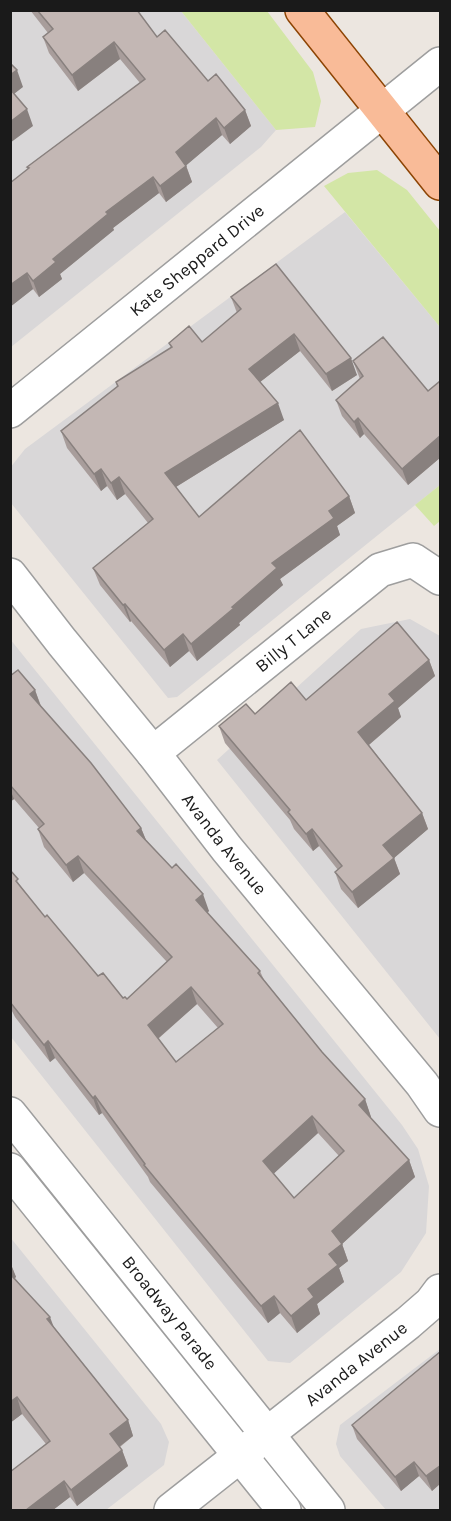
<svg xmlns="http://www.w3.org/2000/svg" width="451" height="1521" font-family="Karla,sans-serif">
  <rect width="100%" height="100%" fill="#ece6e0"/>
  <path fill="#d9d7d8" d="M11 11H181L276 130 261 147 11 347Z
    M345 212 440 327V485L177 697 168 698 11 503 10 468 25 449Z
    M410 619 440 636V1039L217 760 361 629Z
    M10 639 402 1125 418 1149 429 1186 426 1233 401 1272 290 1363 268 1361 11 1037Z
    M10 1237 161 1424 169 1442 164 1465 106 1510H11Z
    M440 1349V1510H386L340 1456 336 1444 340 1425Z"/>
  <path fill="#d3e6a6" d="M181 11H267L313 72 321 101 315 127 276 130Z
    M377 170 407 190 440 231V327L324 186 348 173Z
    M440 485V521L434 526 415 505Z"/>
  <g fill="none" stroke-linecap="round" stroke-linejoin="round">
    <g stroke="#9e9e9e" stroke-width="36">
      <g id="minor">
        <path id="s1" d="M10 411 440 64"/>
        <path id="s2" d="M10 575 62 642 153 753 227 849 422 1084 440 1110"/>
        <path id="s3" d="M153 753 380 570 413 560 440 578"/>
        <path id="s4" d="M10 1114 328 1510"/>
        <path d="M10 1170 284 1510"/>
        <path id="s5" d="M171 1510 408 1323 431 1303 440 1291"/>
      </g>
    </g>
    <g stroke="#8d4404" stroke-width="36">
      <path id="major" d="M302 10 440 183"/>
    </g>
    <use href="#minor" stroke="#fff" stroke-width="33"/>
    <use href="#major" stroke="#f9bb98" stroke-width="33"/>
  </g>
  <path fill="#a89d9b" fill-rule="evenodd" d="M30 10H137L157 37 208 81 245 110 251 126 230 144 222 135 186 165 192 182 166 202 159 193 113 228 114 230 60 274 62 279 39 297 33 289 10 307 28 169 27 167 140 83 120 59 78 91 49 53 43 37 48 33Z
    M276 264 357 375 332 391 300 351 260 382 284 420 176 487 199 517 349 496 355 513 337 526 340 535 280 579 283 585 239 623 240 625 197 661 189 651 170 667 131 621 130 622 100 585 93 568 148 523 125 494 117 500 107 486 101 491 67 448 61 431 117 387 116 382 171 348 169 343 202 342 237 313 231 297Z
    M353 361 428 391 441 383V457L408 485 364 434 360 438 342 416 336 400 360 379Z
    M429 660 435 676 398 708 401 717 369 745 422 813 428 829 394 858 400 874 358 908 341 889 335 872 338 870 319 846 313 851 294 829 290 820 225 743 219 726 255 714 306 700Z
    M10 676 35 690 41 706 141 828 146 840 209 911 207 913 260 971 264 980 322 1052 365 1099 371 1117H370L409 1160 415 1177 342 1244 348 1261 339 1268 344 1282 317 1304 320 1314 297 1333 280 1313 268 1323 150 1182 148 1177 102 1113 99 1115 55 1058 50 1062 15 1017 10 1007V870L21 887 45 917 98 976 123 998 127 999 167 962 84 873 73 882 44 847 38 829 39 828 14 799 10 802ZM197 1004 218 1028 176 1062 158 1039ZM318 1133 339 1156 294 1198 273 1174Z
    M10 1262 16 1277 15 1278 128 1420 133 1436 120 1447 122 1450 128 1466 77 1506 70 1497 53 1510H10L46 1444 22 1414 10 1423Z
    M441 1351V1483L432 1491 419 1476 401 1491 357 1439 352 1425Z"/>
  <path fill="#88807e" d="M114 42 120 59 78 91 72 75Z
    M17 70 23 87 10 97V75Z
    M27 109 33 126 10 143V122Z
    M245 110 251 126 230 144 224 128Z
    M216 118 222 135 182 169 176 152Z
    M186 166 192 182 166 202 160 186Z
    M153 177 159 193 113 228 114 230 60 274 62 279 39 297 33 281 53 259 106 212Z
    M27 273 33 289 10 307V285Z
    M294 334 300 351 255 386 249 369Z
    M351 358 357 375 332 391 326 374Z
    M278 403 284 420 171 490 165 473Z
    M358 418 364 434 360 438 354 422Z
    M441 435V457L408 485 402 469Z
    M101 469 107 486 101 491 94 474Z
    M119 477 125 494 117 500 111 483Z
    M349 496 355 513 337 526 340 535 280 579 283 585 239 623 240 625 197 661 191 644 232 607 272 563 329 511Z
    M125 604 131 621 130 622 123 605Z
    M183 634 189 651 170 667 164 650Z
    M429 660 435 676 398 708 401 717 364 749 358 732 389 694Z
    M35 690 41 707 30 694Z
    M10 789 14 799 10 802Z
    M422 813 428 829 394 858 400 874 358 908 352 892 383 845Z
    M141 828 148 845 137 831Z
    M312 829 319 846 313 851 306 834Z
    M78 856 84 873 73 882 66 865Z
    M203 894 209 911 202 917 196 900Z
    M191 987 197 1004 154 1042 148 1025Z
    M48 1041 55 1058 50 1062 44 1045Z
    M95 1096 102 1113 99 1115 93 1098Z
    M365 1099 371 1117 365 1122 359 1105Z
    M312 1116 318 1133 269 1178 263 1161Z
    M409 1160 415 1177 342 1244 348 1261 339 1268 344 1282 317 1304 320 1314 297 1333 291 1316 329 1254 332 1231Z
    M10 1262 16 1277 10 1281Z
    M274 1296 280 1313 268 1323 261 1306Z
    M50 1317 56 1333 47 1319Z
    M17 1397 22 1414 10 1423V1402Z
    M128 1420 133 1436 115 1450 110 1434Z
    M122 1450 128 1466 77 1506 71 1490Z
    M414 1462 419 1476 401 1491 395 1477Z
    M441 1465V1483L432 1491 426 1476Z
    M64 1481 70 1497 53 1510H26Z"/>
  <path fill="#c3b7b4" stroke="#88807e" stroke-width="1.5" fill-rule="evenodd" d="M37 10H137L157 37 165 30 208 81 216 74 245 110 224 128 216 118 176 152 186 166 160 186 153 177 106 212 108 214 53 259 56 262 33 281 27 273 10 285V183L29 168 27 167 145 79 114 42 72 75 43 37 53 29Z
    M10 63 17 70 10 75Z
    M10 89 27 109 10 122Z
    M276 264 351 358 326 374 294 334 249 369 278 403 165 473 199 517 300 430 349 496 329 511 334 518 272 563 277 568 232 607 234 608 191 644 183 634 164 650 125 604 123 605 93 568 153 519 119 477 111 483 101 469 94 474 61 431 118 386 116 382 172 347 169 343 189 326 202 342 241 309 231 297Z
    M383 337 428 391 439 382 441 383V435L402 469 358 418 354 422 336 400 363 376 353 361Z
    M397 622 429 660 389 694 395 701 358 732 422 813 383 845 394 858 352 892 335 872 342 866 312 829 306 834 288 812 290 810 219 726 246 704 255 714 291 682 306 700Z
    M18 670 35 690 30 694 91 763 141 828 137 831 172 868 176 864 203 894 196 900 260 971 258 973 322 1052 365 1099 359 1105 409 1160 332 1231 342 1244 329 1254 338 1265 308 1289 314 1297 291 1316 274 1296 261 1306 144 1165 145 1164 95 1096 93 1098 48 1041 44 1045 10 1002V870L18 879 16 881 45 917 47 915 98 976 103 973 123 998 125 997 127 999 172 957 78 856 66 865 38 829 44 824 10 785V676ZM191 987 223 1024 176 1062 148 1025ZM312 1116 344 1151 294 1198 263 1161Z
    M10 1274 50 1317 47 1319 128 1420 110 1434 122 1450 71 1490 64 1481 26 1510H10V1472L50 1441 17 1397 10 1402Z
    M441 1351V1465L426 1476 414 1462 395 1477 352 1425Z"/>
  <g text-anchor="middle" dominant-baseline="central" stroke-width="4.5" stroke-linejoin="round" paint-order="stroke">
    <g font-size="18" fill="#1a1a1a" stroke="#fff">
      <text stroke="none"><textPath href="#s1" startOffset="240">Kate Sheppard Drive</textPath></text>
      <text stroke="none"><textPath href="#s3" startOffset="180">Billy T Lane</textPath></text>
      <text stroke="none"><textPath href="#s2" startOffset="344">Avanda Avenue</textPath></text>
      <text stroke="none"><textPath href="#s4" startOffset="255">Broadway Parade</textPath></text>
      <text stroke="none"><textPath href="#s5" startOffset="236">Avanda Avenue</textPath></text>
    </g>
  </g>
  <rect width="451" height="1521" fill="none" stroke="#1a1a1a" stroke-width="24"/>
</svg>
